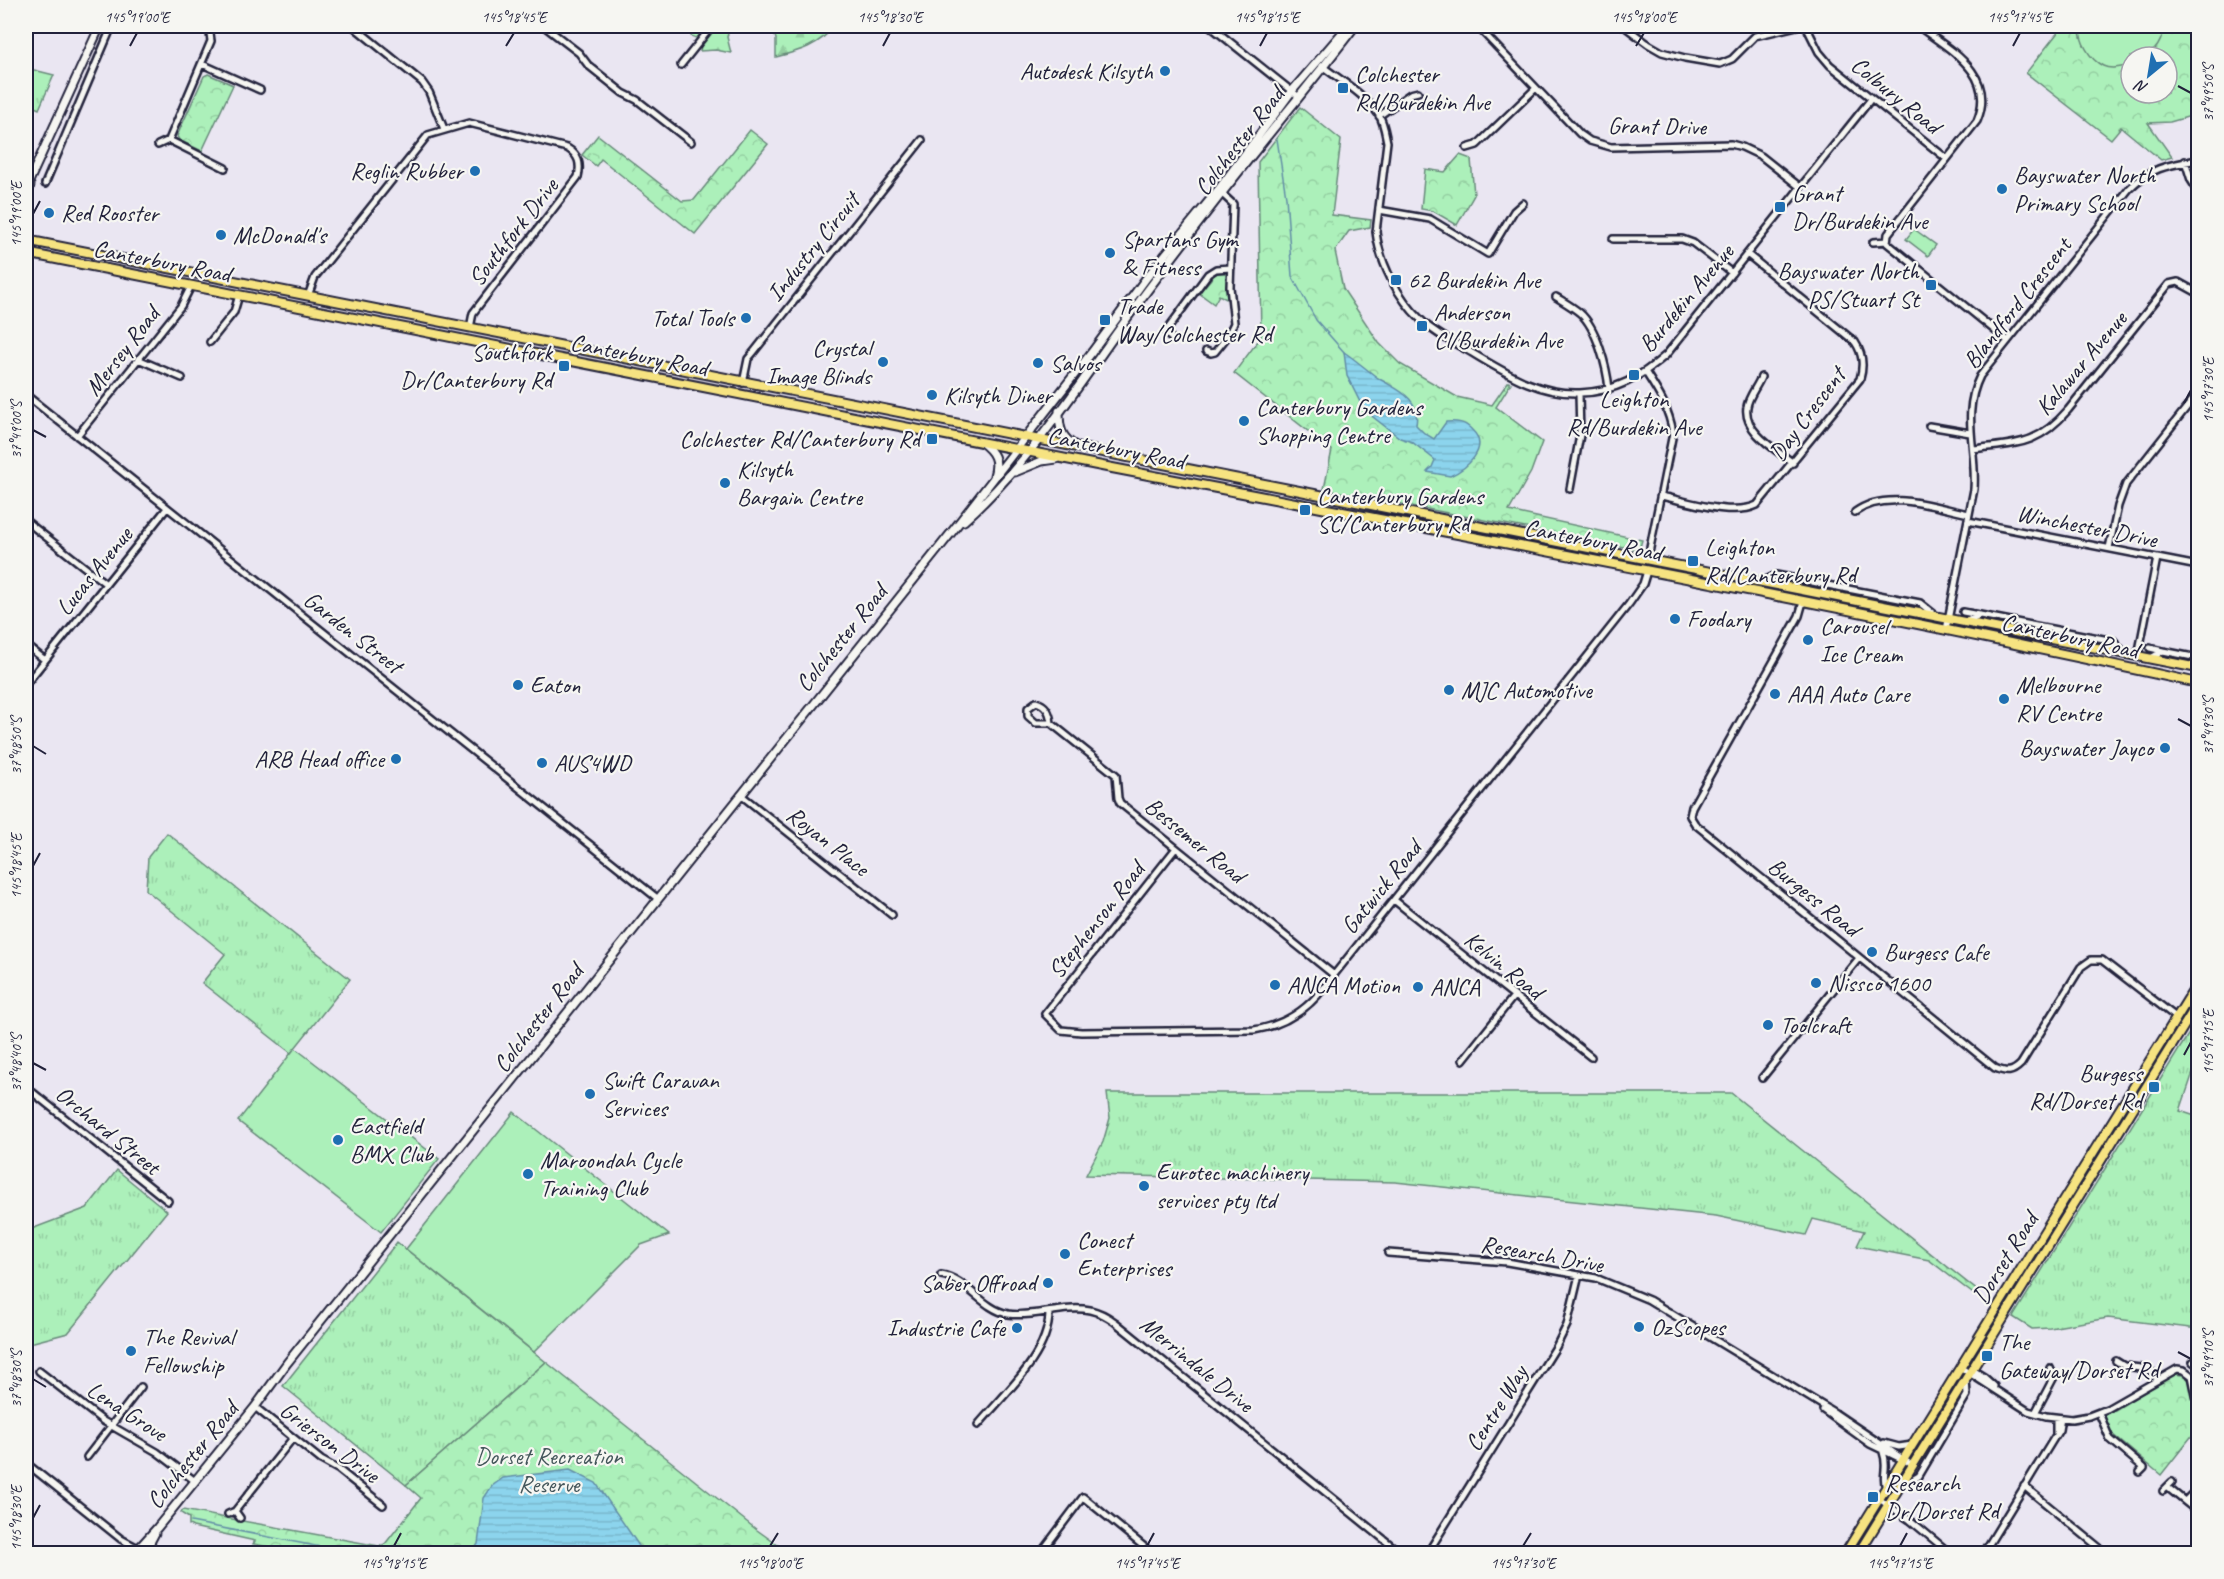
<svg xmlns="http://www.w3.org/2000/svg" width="2224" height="1579" font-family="Caveat,sans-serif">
  <defs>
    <pattern id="grass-tufts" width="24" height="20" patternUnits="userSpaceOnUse" patternTransform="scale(1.5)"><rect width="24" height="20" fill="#acf0ba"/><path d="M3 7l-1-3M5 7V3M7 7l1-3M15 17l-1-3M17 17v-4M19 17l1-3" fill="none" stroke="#94cea1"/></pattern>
    <pattern id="forest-firs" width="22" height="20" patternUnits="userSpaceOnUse" patternTransform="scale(1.5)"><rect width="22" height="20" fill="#acf0ba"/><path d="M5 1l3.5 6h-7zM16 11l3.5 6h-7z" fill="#94cea1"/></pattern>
    <pattern id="park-crowns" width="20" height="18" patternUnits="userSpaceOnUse" patternTransform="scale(1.5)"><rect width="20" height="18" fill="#acf0ba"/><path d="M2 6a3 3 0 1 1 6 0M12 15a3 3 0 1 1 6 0" fill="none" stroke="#94cea1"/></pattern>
    <pattern id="water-rules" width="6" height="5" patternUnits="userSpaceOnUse" patternTransform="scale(1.5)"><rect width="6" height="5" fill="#8cd4ed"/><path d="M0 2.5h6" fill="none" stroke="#78b6cc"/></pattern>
  </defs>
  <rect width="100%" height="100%" fill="#eae6f2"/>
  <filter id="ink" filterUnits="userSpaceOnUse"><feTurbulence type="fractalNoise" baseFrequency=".0167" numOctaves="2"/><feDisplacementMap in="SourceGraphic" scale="12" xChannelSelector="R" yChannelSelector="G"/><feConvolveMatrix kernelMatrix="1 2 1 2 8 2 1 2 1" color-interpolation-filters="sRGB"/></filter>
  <g filter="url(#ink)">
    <path fill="url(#grass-tufts)" stroke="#67897a" stroke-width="1.5" d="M26 68 54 75 39 109 26 103Z
      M167 833 350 979 291 1053 202 983 225 954 146 890 148 857Z
      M2196 1022 2198 1024V1058L2180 1111 2198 1117V1329L2108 1318 2050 1328 2032 1329 2013 1317Z
      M1107 1093H1731L1979 1292 1976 1296 1929 1260 1857 1246 1864 1231 1813 1219 1806 1235 1716 1216 1395 1182 1086 1175 1103 1142 1110 1118Z
      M117 1170 167 1211 68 1333 26 1344V1231L87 1208Z
      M397 1242 546 1362 406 1485 283 1386Z"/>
    <path fill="url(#forest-firs)" stroke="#67897a" stroke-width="1.5" d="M694 26H730L727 37 731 53 716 50 700 51 702 40 691 36Z
      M772 26H834C819 46 800 51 776 57V39Z"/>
    <path fill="url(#park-crowns)" stroke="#67897a" stroke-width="1.5" fill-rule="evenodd" d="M2063 26H2198V114L2170 122 2148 123 2172 157 2161 160 2121 127 2111 139 2026 73ZM2131 57H2167V93H2131Z
      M208 74 233 85 202 151 179 140 177 136 204 76Z
      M1300 107 1341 140 1332 215 1371 220 1370 227 1349 231 1335 251 1343 289 1379 343 1400 364 1457 397 1492 405 1508 382 1511 383 1496 407 1542 442 1531 472 1509 511 1642 540 1640 547 1634 549 1324 489 1332 450 1234 373 1261 337 1258 162Z
      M750 130 768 144 695 234 601 159 596 166 582 155 598 135 682 201 694 200Z
      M1460 155 1471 159 1474 195 1457 225 1433 211 1421 209 1425 169 1445 172Z
      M1227 272 1228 300 1219 295 1214 304 1199 293 1216 273Z
      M546 1362 757 1530 789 1553H305L253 1544 255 1541 193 1527 189 1525V1518L181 1513 183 1510 368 1544 379 1546 385 1544 421 1498 406 1485Z
      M2174 1374 2182 1375 2189 1380 2198 1415V1428L2161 1475 2112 1434 2104 1414 2115 1410Z"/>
    <path fill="#acf0ba" stroke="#67897a" stroke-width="1.5" d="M2080 26H2165C2160 47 2154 57 2131 57V65C2122 67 2111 70 2103 66 2089 59 2079 40 2080 26Z
      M1914 229 1936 245 1928 256 1906 239Z
      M295 1048 439 1159 381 1232 238 1121Z
      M514 1112 669 1235 641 1245 534 1352 406 1249Z"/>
    <path fill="url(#water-rules)" stroke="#628da6" stroke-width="1.5" d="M1344 352C1356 360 1367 370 1378 378 1397 390 1421 397 1416 425L1424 433 1434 439 1446 422C1457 421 1465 422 1472 430 1491 448 1466 469 1450 476L1427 472 1432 467 1435 460 1412 442 1400 438 1364 410 1347 376Z
      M570 1470 596 1483 639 1546 648 1553H472L478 1544 484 1498 492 1486 503 1478Z"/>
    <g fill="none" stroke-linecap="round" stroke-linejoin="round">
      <path stroke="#628da6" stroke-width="1.5" d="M1277 139 1286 197 1292 276 1316 320 1344 352
        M191 1522 357 1554"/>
      <g stroke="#22223b" stroke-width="10">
        <path id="street" d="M353 26 422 82 429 92 444 129
          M544 26 579 53 588 65 623 93 637 100 691 142
          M1210 26 1299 97
          M1477 26 1580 134 1590 141 1611 147 1731 144 1742 147 1761 156 1800 187
          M1624 26 1648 44 1662 52 1685 58 1720 64 1732 59 1755 36 1797 26
          M1806 26 1819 52 1830 65 1947 159
          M1918 26C1950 50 1997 74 1977 121L1888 234 1887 243 2008 341
          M202 64 260 90
          M681 65 712 26
          M1322 66C1340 80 1366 95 1379 115 1384 123 1385 133 1387 142L1376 232C1380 264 1398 298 1421 320 1434 333 1451 341 1467 350 1503 371 1537 395 1580 393 1615 392 1641 377 1666 355L1871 99
          M1379 116 1410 94 1418 92
          M169 140 225 168
          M158 145 169 140 211 41 209 26
          M1467 148 1477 145 1536 88
          M2185 161 2191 180 2198 191
          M45 184 112 26
          M1379 210 1430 219 1488 254 1514 211 1523 203
          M1613 239H1682L1693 243 1732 273
          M1873 242 1887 241
          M308 296 315 277 428 135 469 123 567 148C579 155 581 164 578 177L473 313 470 328
          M1556 297C1564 302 1573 307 1580 313 1597 328 1607 368 1609 389
          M1171 338 1167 334V330L1208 274 1216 269 1231 268
          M210 342 234 312 239 295
          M1206 351 1211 353 1215 352 1227 337 1234 323 1230 287 1233 204 1219 191
          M138 359 182 378
          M1646 373C1659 393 1669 409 1673 433L1648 558
          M1761 377C1757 387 1748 397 1747 407 1743 432 1777 450 1793 463
          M743 383 748 359 753 353 922 140
          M26 395 657 898
          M1929 426 1970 433
          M77 436 181 306 191 286
          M1973 449C2017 443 2037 446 2068 410L2169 284 2178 282 2198 293
          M1570 489 1580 435 1579 394
          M1661 496C1686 501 1733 517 1757 505L1860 379C1864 365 1863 354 1855 342L1747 254
          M1855 512C1887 489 1934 507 1969 514
          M26 521 106 584
          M1968 521 2198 566
          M2109 548 2118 506 2126 484 2198 393
          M1762 582 1776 575 1920 603 1935 615
          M1803 602 1799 616 1692 807 1690 816 1695 824 1995 1068C2007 1073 2012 1073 2021 1064L2081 967 2091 960H2102L2177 1018
          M1963 612 1979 615
          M1967 621 1980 615 2114 641 2124 653
          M1946 630 1974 489C1977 449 1961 414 1980 376L2129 189C2151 167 2169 165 2198 160
          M26 645 45 660
          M2150 648 2163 651
          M2138 656 2157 558
          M2151 658 2163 651 2198 658
          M26 684 167 508
          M1051 723H1036L1028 716V708L1036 702C1047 705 1050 713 1051 723L1116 775 1118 798 1120 803 1334 975
          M741 795 892 915
          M1176 848 1045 1014 1061 1030 1081 1032 1254 1030C1280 1026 1300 1015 1318 995L1629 604 1643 584 1647 571
          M1394 900 1591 1057
          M1463 1060 1514 996
          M1762 1078 1859 958
          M26 1087 168 1201
          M1388 1253 1507 1262 1579 1275 1596 1278 1649 1300 1835 1413 1912 1465
          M941 1275C967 1279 982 1309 1008 1314 1035 1318 1063 1305 1090 1310 1099 1312 1108 1317 1115 1322L1402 1554
          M2116 1361 2124 1366 2149 1369 2158 1379
          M2193 1362 2198 1365
          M1960 1367 2028 1411 2046 1416 2072 1419 2089 1416 2107 1409 2177 1369 2184 1370 2192 1376 2198 1405
          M2050 1368 2054 1377
          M1971 1369 1984 1377 1994 1386
          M39 1371 103 1421 157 1452 195 1481
          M255 1407 321 1460 339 1470 383 1505
          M1823 1410 1870 1444 1899 1458
          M2035 1413 2054 1377
          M2099 1413 2110 1439 2144 1468 2140 1472
          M978 1425C1004 1394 1049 1355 1049 1313
          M2056 1434V1418
          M1884 1443 1899 1447 1912 1445
          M1883 1452C1889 1468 1881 1475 1886 1488
          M87 1457 141 1387
          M26 1463 121 1539 136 1547
          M1901 1483 1909 1482 1919 1476 1967 1395 1966 1379
          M2024 1486 2107 1554
          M2167 1487 2198 1512
          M2163 1491 2172 1482
          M1879 1499 1910 1520 1951 1554
          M2186 1500 2198 1488
          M235 1511 293 1438
          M228 1514 235 1511 240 1518
          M1040 1554 1083 1497 1153 1554
          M1427 1554 1556 1347 1567 1325 1579 1275
          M1983 1554 2059 1430 2061 1418"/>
      </g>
      <g stroke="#22223b" stroke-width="11">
        <path id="secondary" d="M26 188 100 26
          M26 202 30 185
          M26 228 32 241
          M1059 411C1059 428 1061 438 1076 446
          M981 442C994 452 999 460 994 476
          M1015 472 1042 461 1056 459
          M964 521C1040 453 1092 363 1153 283 1200 220 1249 158 1299 97 1318 73 1337 50 1355 26
          M130 1554 134 1548H139L157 1528 255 1407 287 1363 951 533 1092 352 1147 277 1218 190 1292 91 1348 26
          M144 1554 155 1533"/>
      </g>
      <g stroke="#22223b" stroke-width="12">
        <path id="primary" d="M26 240 2198 668
          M26 253C386 324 746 397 1107 467 1471 537 1836 604 2198 683
          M1845 1554 2198 983
          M1858 1554 2198 1003"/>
      </g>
      <use href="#street" stroke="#f6f6f2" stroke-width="5"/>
      <use href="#secondary" stroke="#f6f6f2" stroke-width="7"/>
      <use href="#primary" stroke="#f6e381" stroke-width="8"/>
    </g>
  </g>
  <path fill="none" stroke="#22223b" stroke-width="2" d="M130 46 137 33M506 46 514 33M883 46 890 33M1260 46 1267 33M1636 46 1644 33M2013 46 2020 33M2178 86 2191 93M33 214 40 201M2184 403 2191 390M33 430 46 437M2178 719 2191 726M33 746 46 754M33 866 40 853M2184 1055 2191 1042M33 1063 46 1070M2178 1352 2191 1359M33 1379 46 1387M33 1518 40 1505M394 1546 401 1533M770 1546 778 1533M1147 1546 1154 1533M1523 1546 1531 1533M1900 1546 1907 1533"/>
  <g fill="#1f6fb2" stroke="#f6f6f2" stroke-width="2">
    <circle cx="1165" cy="71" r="6"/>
    <rect x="1337" y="82" width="12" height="12" rx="3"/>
    <circle cx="475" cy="171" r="6"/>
    <circle cx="2002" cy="189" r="6"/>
    <rect x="1774" y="201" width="12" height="12" rx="3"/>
    <circle cx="49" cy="213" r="6"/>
    <circle cx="221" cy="235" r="6"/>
    <circle cx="1110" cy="253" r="6"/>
    <rect x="1390" y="274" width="12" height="12" rx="3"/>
    <rect x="1925" y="279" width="12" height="12" rx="3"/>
    <circle cx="746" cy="318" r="6"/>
    <rect x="1099" y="314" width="12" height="12" rx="3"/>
    <rect x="1416" y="320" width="12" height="12" rx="3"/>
    <circle cx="883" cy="362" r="6"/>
    <circle cx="1038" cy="363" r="6"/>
    <rect x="558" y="360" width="12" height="12" rx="3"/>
    <rect x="1628" y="369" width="12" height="12" rx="3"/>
    <circle cx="932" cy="395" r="6"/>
    <circle cx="1244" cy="421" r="6"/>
    <rect x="926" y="433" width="12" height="12" rx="3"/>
    <circle cx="725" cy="483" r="6"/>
    <rect x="1299" y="504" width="12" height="12" rx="3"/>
    <rect x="1687" y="555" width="12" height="12" rx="3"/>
    <circle cx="1675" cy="619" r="6"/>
    <circle cx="1808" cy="640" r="6"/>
    <circle cx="518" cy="685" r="6"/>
    <circle cx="1449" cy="690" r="6"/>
    <circle cx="1775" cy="694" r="6"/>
    <circle cx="2004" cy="699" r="6"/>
    <circle cx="2165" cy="748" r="6"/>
    <circle cx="396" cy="759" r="6"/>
    <circle cx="542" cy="763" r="6"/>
    <circle cx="1872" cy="952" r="6"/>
    <circle cx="1816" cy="983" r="6"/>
    <circle cx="1275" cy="985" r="6"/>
    <circle cx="1418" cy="987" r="6"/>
    <circle cx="1768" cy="1025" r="6"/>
    <rect x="2148" y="1081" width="12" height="12" rx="3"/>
    <circle cx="590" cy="1094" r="6"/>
    <circle cx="338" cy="1140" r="6"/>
    <circle cx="528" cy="1174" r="6"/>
    <circle cx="1144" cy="1186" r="6"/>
    <circle cx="1065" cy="1254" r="6"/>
    <circle cx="1048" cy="1283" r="6"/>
    <circle cx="1639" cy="1327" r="6"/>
    <circle cx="1017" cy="1328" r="6"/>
    <circle cx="131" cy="1351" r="6"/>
    <rect x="1981" y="1350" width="12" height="12" rx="3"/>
    <rect x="1867" y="1491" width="12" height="12" rx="3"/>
  </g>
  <g text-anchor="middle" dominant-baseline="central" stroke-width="4.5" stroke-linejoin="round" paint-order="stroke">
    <g font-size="24" fill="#22223b" stroke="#f6f6f2" text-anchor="start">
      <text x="1153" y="71" text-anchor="end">Autodesk Kilsyth</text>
      <text x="1355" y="74">Colchester<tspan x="1355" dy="28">Rd/Burdekin Ave</tspan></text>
      <text x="463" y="171" text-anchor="end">Reglin Rubber</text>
      <text x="2014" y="175">Bayswater North<tspan x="2014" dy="28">Primary School</tspan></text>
      <text x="1792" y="193">Grant<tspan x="1792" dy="28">Dr/Burdekin Ave</tspan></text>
      <text x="61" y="213">Red Rooster</text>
      <text x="233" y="235">McDonald's</text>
      <text x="1122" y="239">Spartans Gym<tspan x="1122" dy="28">&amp; Fitness</tspan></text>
      <text x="1919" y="271" text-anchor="end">Bayswater North<tspan x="1919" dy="28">PS/Stuart St</tspan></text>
      <text x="1408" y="280">62 Burdekin Ave</text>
      <text x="1117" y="306">Trade<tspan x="1117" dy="28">Way/Colchester Rd</tspan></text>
      <text x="1434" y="312">Anderson<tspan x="1434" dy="28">Cl/Burdekin Ave</tspan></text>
      <text x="734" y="318" text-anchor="end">Total Tools</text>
      <text x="871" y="348" text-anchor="end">Crystal<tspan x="871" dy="28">Image Blinds</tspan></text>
      <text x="552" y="352" text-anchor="end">Southfork<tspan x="552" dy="28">Dr/Canterbury Rd</tspan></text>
      <text x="1050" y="363">Salvos</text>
      <text x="944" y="395">Kilsyth Diner</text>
      <text x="1634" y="399" text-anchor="middle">Leighton<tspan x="1634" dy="28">Rd/Burdekin Ave</tspan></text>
      <text x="1256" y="407">Canterbury Gardens<tspan x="1256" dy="28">Shopping Centre</tspan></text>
      <text x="920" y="439" text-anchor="end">Colchester Rd/Canterbury Rd</text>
      <text x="737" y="469">Kilsyth<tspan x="737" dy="28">Bargain Centre</tspan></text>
      <text x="1317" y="496">Canterbury Gardens<tspan x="1317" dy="28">SC/Canterbury Rd</tspan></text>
      <text x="1705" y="547">Leighton<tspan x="1705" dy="28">Rd/Canterbury Rd</tspan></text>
      <text x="1687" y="619">Foodary</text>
      <text x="1820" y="626">Carousel<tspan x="1820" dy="28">Ice Cream</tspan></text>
      <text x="530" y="685">Eaton</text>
      <text x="2016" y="685">Melbourne<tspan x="2016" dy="28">RV Centre</tspan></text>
      <text x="1461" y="690">MJC Automotive</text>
      <text x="1787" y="694">AAA Auto Care</text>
      <text x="2153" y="748" text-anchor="end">Bayswater Jayco</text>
      <text x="384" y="759" text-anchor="end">ARB Head office</text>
      <text x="554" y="763">AUS4WD</text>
      <text x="1884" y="952">Burgess Cafe</text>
      <text x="1828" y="983">Nissco 1600</text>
      <text x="1287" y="985">ANCA Motion</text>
      <text x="1430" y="987">ANCA</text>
      <text x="1780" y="1025">Toolcraft</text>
      <text x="2142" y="1073" text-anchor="end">Burgess<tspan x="2142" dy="28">Rd/Dorset Rd</tspan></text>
      <text x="602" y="1080">Swift Caravan<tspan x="602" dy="28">Services</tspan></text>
      <text x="350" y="1126">Eastfield<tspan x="350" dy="28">BMX Club</tspan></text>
      <text x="540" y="1160">Maroondah Cycle<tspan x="540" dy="28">Training Club</tspan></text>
      <text x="1156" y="1172">Eurotec machinery<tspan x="1156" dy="28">services pty ltd</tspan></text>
      <text x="1077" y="1240">Conect<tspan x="1077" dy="28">Enterprises</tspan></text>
      <text x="1036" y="1283" text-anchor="end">Saber Offroad</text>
      <text x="1651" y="1327">OzScopes</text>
      <text x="1005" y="1328" text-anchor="end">Industrie Cafe</text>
      <text x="143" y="1337">The Revival<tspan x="143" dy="28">Fellowship</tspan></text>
      <text x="1999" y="1342">The<tspan x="1999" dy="28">Gateway/Dorset Rd</tspan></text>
      <text x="1885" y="1483">Research<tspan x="1885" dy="28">Dr/Dorset Rd</tspan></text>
    </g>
    <g font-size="24" fill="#22223b" stroke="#f6f6f2">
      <text transform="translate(1896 95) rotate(39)">Colbury Road</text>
      <text transform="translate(1657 126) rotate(1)">Grant Drive</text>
      <text transform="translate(1239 141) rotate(-52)">Colchester Road</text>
      <text transform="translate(513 232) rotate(-52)">Southfork Drive</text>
      <text transform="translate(813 247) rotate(-51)">Industry Circuit</text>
      <text transform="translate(162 261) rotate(11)">Canterbury Road</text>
      <text transform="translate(1686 298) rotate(-50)">Burdekin Avenue</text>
      <text transform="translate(2017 303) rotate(-52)">Blandford Crescent</text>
      <text transform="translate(122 351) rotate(-52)">Mersey Road</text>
      <text transform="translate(639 355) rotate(11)">Canterbury Road</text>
      <text transform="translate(2081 363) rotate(-50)">Kalawar Avenue</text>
      <text transform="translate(1807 414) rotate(-53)">Day Crescent</text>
      <text transform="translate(1116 448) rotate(11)">Canterbury Road</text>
      <text transform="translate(2087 526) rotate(11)">Winchester Drive</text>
      <text transform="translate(1593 540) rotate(11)">Canterbury Road</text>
      <text transform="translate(94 571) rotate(-51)">Lucas Avenue</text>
      <text transform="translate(353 632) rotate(38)">Garden Street</text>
      <text transform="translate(2070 636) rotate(12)">Canterbury Road</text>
      <text transform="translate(841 638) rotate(-51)">Colchester Road</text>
      <text transform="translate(1195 840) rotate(39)">Bessemer Road</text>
      <text transform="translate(828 841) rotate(38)">Royan Place</text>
      <text transform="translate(1381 887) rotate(-51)">Gatwick Road</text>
      <text transform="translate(1814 897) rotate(39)">Burgess Road</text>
      <text transform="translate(1096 920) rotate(-52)">Stephenson Road</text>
      <text transform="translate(1504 965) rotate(39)">Kelvin Road</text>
      <text transform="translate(538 1018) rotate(-52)">Colchester Road</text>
      <text transform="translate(108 1130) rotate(39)">Orchard Street</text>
      <text transform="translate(1542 1254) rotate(10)">Research Drive</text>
      <text transform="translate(2005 1258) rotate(-58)">Dorset Road</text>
      <text transform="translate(1197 1364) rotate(39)">Merrindale Drive</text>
      <text transform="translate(1496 1408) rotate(-58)">Centre Way</text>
      <text transform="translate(127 1411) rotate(33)">Lena Grove</text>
      <text transform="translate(330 1442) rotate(37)">Grierson Drive</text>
      <text transform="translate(192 1455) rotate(-51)">Colchester Road</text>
    </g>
    <g font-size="24" fill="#44565b" stroke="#f6f6f2">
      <text x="549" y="1456">Dorset Recreation<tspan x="549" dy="28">Reserve</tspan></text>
    </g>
  </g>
  <rect width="2224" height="1579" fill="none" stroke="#f6f6f2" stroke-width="66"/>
  <g transform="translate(2149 75) rotate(210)"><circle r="28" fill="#f6f6f2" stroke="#a1a1a9" stroke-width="1.5"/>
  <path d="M0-4.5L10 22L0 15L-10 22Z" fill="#1f6fb2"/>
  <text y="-9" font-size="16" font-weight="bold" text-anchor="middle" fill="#22223b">N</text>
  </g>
  <rect x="33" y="33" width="2158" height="1513" fill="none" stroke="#22223b" stroke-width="2"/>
  <g font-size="15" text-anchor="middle" fill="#22223b">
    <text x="137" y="22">145°19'00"E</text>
    <text x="514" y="22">145°18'45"E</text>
    <text x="890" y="22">145°18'30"E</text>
    <text x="1267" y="22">145°18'15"E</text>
    <text x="1644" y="22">145°18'00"E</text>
    <text x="2020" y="22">145°17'45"E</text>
    <text transform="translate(2208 93) rotate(-90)" y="5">37°49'50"S</text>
    <text transform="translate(16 214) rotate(-90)" y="5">145°19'00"E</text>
    <text transform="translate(2208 390) rotate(-90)" y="5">145°17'30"E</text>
    <text transform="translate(16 430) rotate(-90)" y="5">37°49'00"S</text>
    <text transform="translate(2208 726) rotate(-90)" y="5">37°49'30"S</text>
    <text transform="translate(16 746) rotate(-90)" y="5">37°48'50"S</text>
    <text transform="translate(16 866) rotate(-90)" y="5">145°18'45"E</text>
    <text transform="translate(2208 1042) rotate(-90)" y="5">145°17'15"E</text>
    <text transform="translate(16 1063) rotate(-90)" y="5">37°48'40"S</text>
    <text transform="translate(2208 1359) rotate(-90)" y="5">37°49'10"S</text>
    <text transform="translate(16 1379) rotate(-90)" y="5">37°48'30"S</text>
    <text transform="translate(16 1518) rotate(-90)" y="5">145°18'30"E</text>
    <text x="394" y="1568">145°18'15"E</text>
    <text x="770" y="1568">145°18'00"E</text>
    <text x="1147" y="1568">145°17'45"E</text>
    <text x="1523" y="1568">145°17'30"E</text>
    <text x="1900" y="1568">145°17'15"E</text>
  </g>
</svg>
